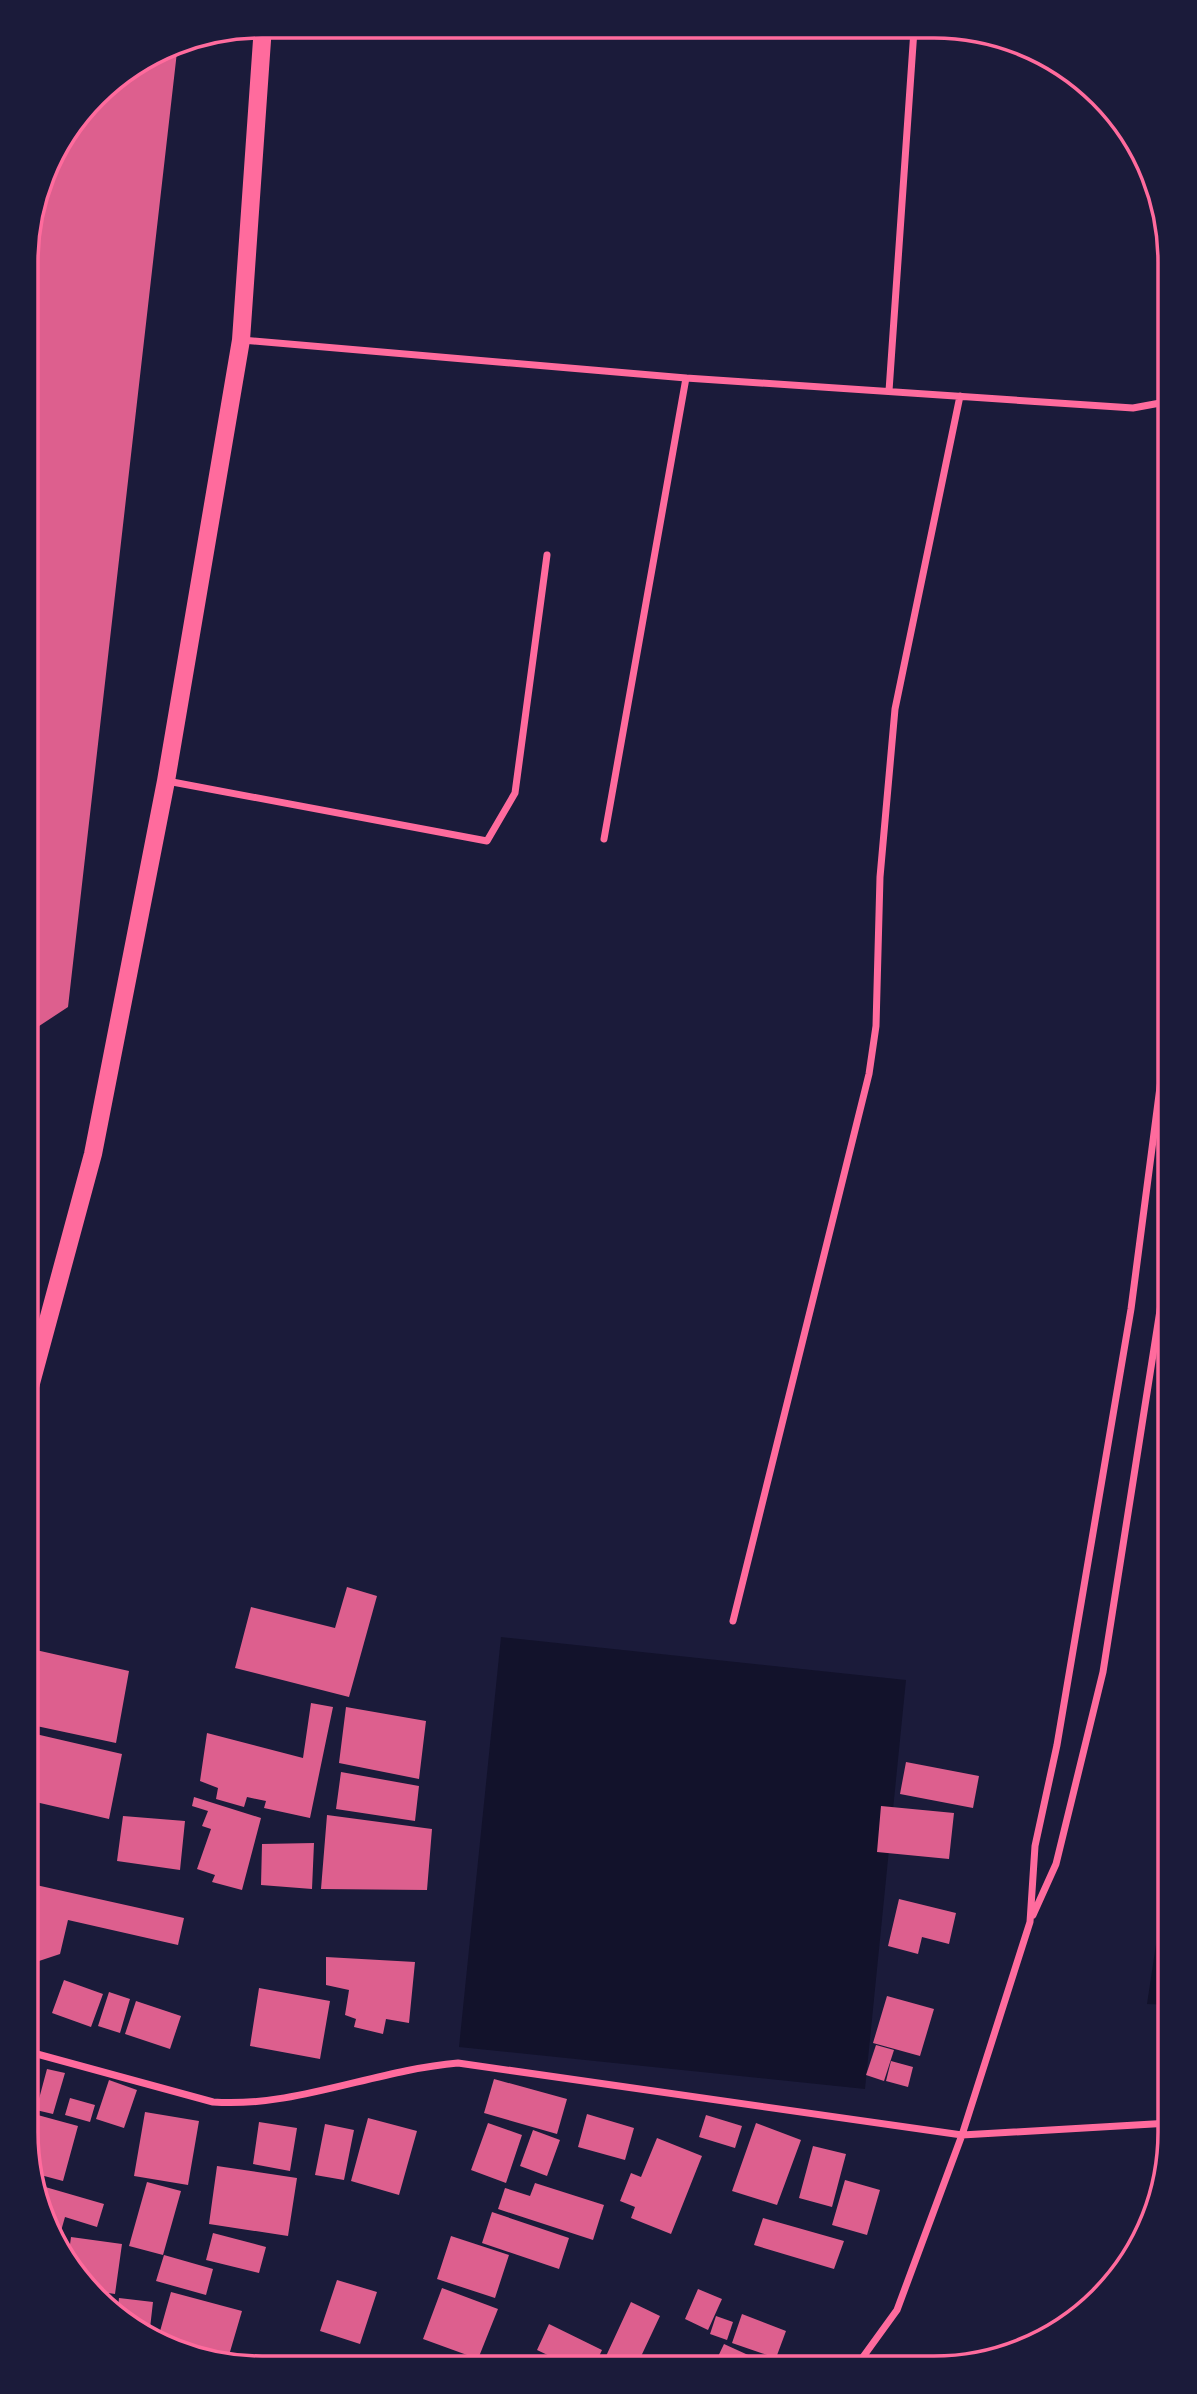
<svg xmlns="http://www.w3.org/2000/svg" width="1197" height="2394" font-family="'PT Sans',sans-serif">
  <rect width="100%" height="100%" fill="#1b1b3a"/>
  <path fill="#12122b" d="M501 1637 906 1680 865 2089 459 2047Z
    M1170 1852V2005L1147 2004Z"/>
  <path fill="#dd5f8e" d="M178 43 68 1007 27 1034 28 232 51 158 106 85Z
    M347 1587 377 1596 349 1697 235 1668 251 1607 335 1628Z
    M27 1648 129 1671 116 1743 27 1724Z
    M311 1703 333 1707 310 1818 264 1808 266 1801 247 1797 244 1807 216 1799 218 1788 200 1781 207 1733 303 1758Z
    M346 1707 426 1721 419 1779 339 1763Z
    M27 1732 122 1754 109 1819 27 1800Z
    M906 1762 979 1776 973 1808 900 1794Z
    M341 1772 419 1786 415 1821 336 1809Z
    M194 1797 261 1818 242 1890 212 1882 215 1875 197 1869 211 1829 202 1826 208 1811 192 1806Z
    M881 1806 954 1813 949 1859 877 1852Z
    M327 1815 432 1829 427 1890 321 1889Z
    M123 1816 185 1821 180 1870 117 1861Z
    M314 1843 312 1889 261 1885 262 1844Z
    M27 1883 184 1918 178 1945 68 1920 60 1954 39 1961 26 1958Z
    M899 1899 956 1913 949 1944 922 1937 918 1954 888 1946Z
    M326 1957 415 1962 409 2023 386 2019 383 2034 354 2027 356 2019 345 2015 349 1990 326 1985Z
    M64 1980 103 1994 91 2027 52 2013Z
    M259 1988 330 2001 320 2059 250 2046Z
    M109 1992 130 1999 120 2033 98 2026Z
    M887 1996 934 2009 920 2056 873 2043Z
    M136 2001 181 2016 170 2049 125 2034Z
    M876 2045 894 2050 884 2081 866 2075Z
    M891 2061 913 2067 908 2087 886 2081Z
    M47 2069 65 2073 53 2114 36 2110Z
    M26 2070 33 2072 27 2092H26Z
    M494 2079 567 2099 557 2134 484 2113Z
    M109 2080 137 2090 124 2128 96 2119Z
    M70 2098 95 2105 90 2122 65 2115Z
    M145 2112 199 2121 188 2185 134 2176Z
    M34 2114 78 2126 63 2181 33 2173 27 2137Z
    M587 2114 634 2128 625 2160 578 2147Z
    M706 2115 742 2126 735 2148 699 2137Z
    M368 2118 417 2131 399 2195 351 2181Z
    M259 2122 297 2128 290 2171 253 2164Z
    M488 2123 522 2135 506 2183 471 2170Z
    M756 2123 801 2140 777 2205 732 2191Z
    M325 2124 354 2130 344 2180 315 2175Z
    M533 2130 560 2140 547 2176 520 2166Z
    M657 2138 702 2156 671 2234 631 2218 635 2207 620 2201 631 2173 641 2177Z
    M813 2146 846 2154 832 2207 799 2198Z
    M217 2166 297 2178 288 2236 209 2224Z
    M845 2180 880 2190 867 2235 832 2225Z
    M147 2182 181 2191 163 2255 129 2246Z
    M535 2183 604 2205 593 2240 498 2209 505 2188 530 2196Z
    M35 2184 104 2204 97 2227 65 2217 59 2238 39 2207Z
    M492 2212 569 2238 559 2269 482 2243Z
    M763 2218 844 2241 834 2269 754 2245Z
    M213 2233 266 2247 259 2273 206 2260Z
    M451 2236 509 2255 495 2298 437 2279Z
    M71 2237 122 2244 115 2294 95 2291 69 2252Z
    M164 2255 213 2269 206 2295 156 2281Z
    M337 2280 377 2292 360 2344 320 2331Z
    M442 2288 498 2309 478 2359 423 2339Z
    M698 2289 722 2299 708 2330 685 2319Z
    M171 2292 242 2311 227 2362 157 2342Z
    M119 2298 153 2302 149 2337 117 2316Z
    M631 2302 660 2316 636 2367H601Z
    M742 2314 786 2331 776 2358 732 2343Z
    M716 2316 733 2322 727 2340 710 2334Z
    M549 2324 602 2350 594 2367H573L537 2350Z
    M724 2344 768 2364 766 2367H713Z
    M668 2356 687 2367H662Z"/>
  <g fill="none" stroke-linecap="round" stroke-linejoin="round">
    <path stroke="#ff6b9d" stroke-width="7" d="M242 340 686 378 1133 408 1171 401
      M889 391 914 30
      M167 781 487 841 515 793 547 555
      M604 839 686 378
      M733 1621 869 1074 876 1026 880 877 895 709 960 396
      M1033 1915 1056 1864 1103 1672 1170 1247
      M26 2051 213 2102C295 2108 375 2070 458 2063L962 2135 1170 2123
      M855 2368 897 2310 962 2135 1030 1922 1035 1846 1057 1745 1131 1309 1171 1003"/>
    <path stroke="#ff6b9d" stroke-width="18" d="M27 1398 93 1154 166 781 241 340 263 26"/>
  </g>
  <path d="M0 0H1197V2394H0ZM262 38H934A224 224 0 0 1 1158 262V2132A224 224 0 0 1 934 2356H262A224 224 0 0 1 38 2132V262A224 224 0 0 1 262 38Z" fill="#1b1b3a" fill-rule="evenodd"/>
  <path fill="none" stroke="#ff6b9d" stroke-width="3.5" d="M262 38H934A224 224 0 0 1 1158 262V2132A224 224 0 0 1 934 2356H262A224 224 0 0 1 38 2132V262A224 224 0 0 1 262 38Z"/>
</svg>
